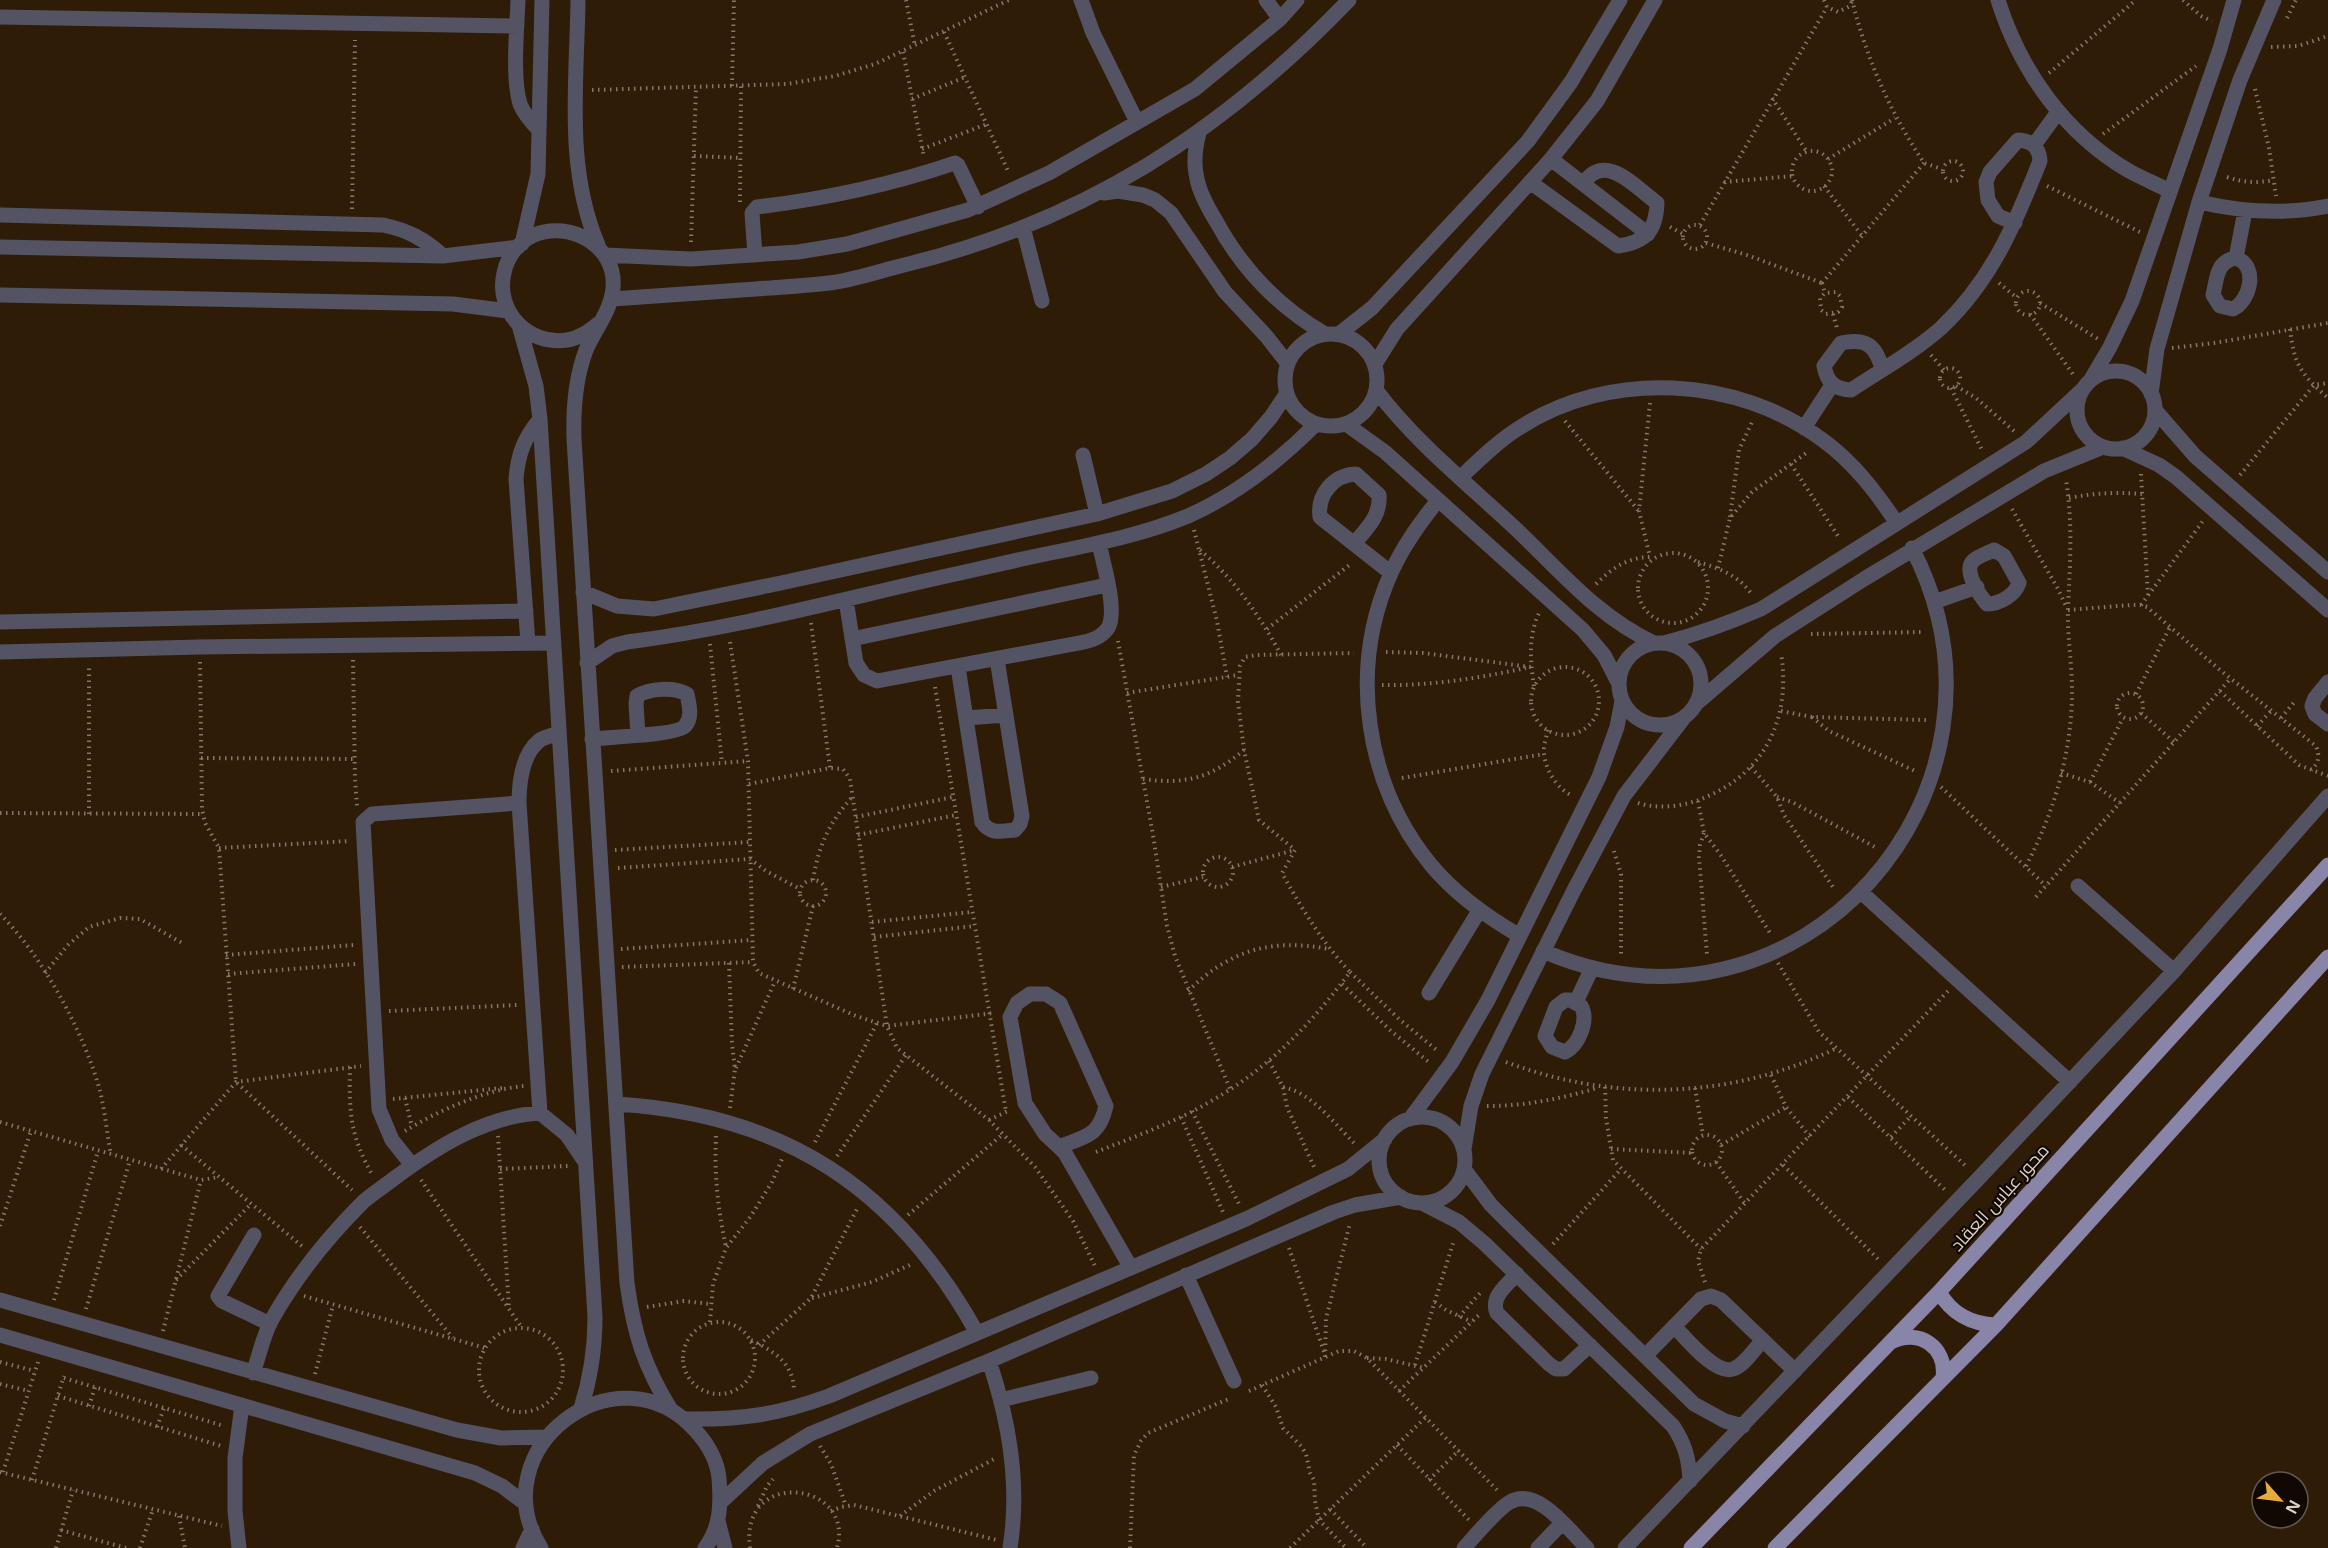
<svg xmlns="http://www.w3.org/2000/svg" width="2328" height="1548" font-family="'Open Sans',Cairo,sans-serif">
  <rect width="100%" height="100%" fill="#2e1c07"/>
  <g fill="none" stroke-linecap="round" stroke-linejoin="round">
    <path stroke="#867766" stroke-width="4" stroke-dasharray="1.5 4.5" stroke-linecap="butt" d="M906 0 915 46
      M1824 0 1827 7 1838 12 1850 6 1852 1
      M1852 0C1867 60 1890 112 1924 163L1942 169
      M2183 0 2201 16 2212 21
      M2287 18 2296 0
      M944 32 1009 173
      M2271 47 2298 46 2328 36
      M903 52 924 157
      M2049 73 2136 0
      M732 86 734 0
      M2255 89 2269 148 2276 196
      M592 90 787 84 835 76 875 64 1009 0
      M1772 98 1807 152
      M912 99 965 77
      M2103 134 2196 66
      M922 149 987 124
      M1792 171a20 20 0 1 1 40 0a20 20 0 1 1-40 0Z
      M694 156 741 158
      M1828 159 1895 118
      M1943 171a10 10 0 1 1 20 0a10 10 0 1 1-20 0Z
      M2227 177C2244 183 2257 183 2274 180
      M1724 182 1793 176
      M1824 186 1863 237
      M2047 186 2140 232
      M740 202 741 86
      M352 209 355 40
      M1683 237a12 12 0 1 1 24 0a12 12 0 1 1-24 0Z
      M1700 225 1827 7
      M1670 227 1683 234
      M691 242 696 87
      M1706 243 1747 255 1822 283
      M1822 283 1924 163
      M1822 283 1825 293 1820 298 1821 310 1826 314 1838 312 1842 307 1840 296 1836 292 1825 293
      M1999 283 2017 298
      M2016 303a12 12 0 1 1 24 0a12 12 0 1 1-24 0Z
      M2040 303 2098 339
      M1833 314 1837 328
      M2030 314 2075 377
      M2290 329C2294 365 2301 374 2328 398
      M2172 348 2214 343 2328 323
      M1931 355 1944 370
      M1940 378a10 10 0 1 1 20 0a10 10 0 1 1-20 0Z
      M1956 386 1976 398 2014 431
      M1951 388 1983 452
      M1650 403 1639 511 1650 557
      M1565 421 1638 510
      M1791 464 1840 539
      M2141 474 2148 595
      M2240 475 2314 385 2328 383
      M2069 498C2094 493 2116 492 2142 494
      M2012 509 2058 589 2067 608
      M1730 517 1739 450 1753 420
      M1194 530 1217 621 1227 677
      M1200 550C1234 579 1260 616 1281 655
      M1638 588a35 35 0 1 1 70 0a35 35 0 1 1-70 0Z
      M1698 562C1719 568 1740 576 1752 595
      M1718 568 1730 518 1752 492 1809 451
      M1596 584C1612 568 1628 557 1651 557
      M2141 605 2203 521
      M2068 610 2131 605H2141L2147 607 2220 670 2316 746C2320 756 2319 763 2311 770
      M811 623 830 768
      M1267 629 1352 563
      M1811 634 1923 632
      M1118 641 1153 835 1167 926 1175 956 1230 1089
      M730 642 748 761 753 962 759 973 856 1016 887 1026 994 1013
      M710 644 722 763
      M1386 652 1423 653 1531 667
      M353 660 355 779 357 806
      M200 662 202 809 205 823 219 848 236 1082 352 1190
      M1531 701a34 34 0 1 1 68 0a34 34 0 1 1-68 0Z
      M1382 685C1431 686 1479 678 1526 668
      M1534 686C1530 660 1528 635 1540 611
      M935 687 1006 1112
      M2220 691 2299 765 2328 776
      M2117 706a13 13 0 1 1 26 0a13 13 0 1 1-26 0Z
      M1127 693 1238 675
      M2136 694 2170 627
      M1781 711 1812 717 1926 720
      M2141 713 2174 742
      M1812 717 1829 731 1915 771
      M2281 718 2296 700
      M2257 726 2271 711
      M1548 730C1546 738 1543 747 1544 754 1546 771 1557 789 1573 796
      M201 758 354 759
      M1751 767 1777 797 1784 815 1835 890
      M611 771 748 761
      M2061 773 2090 782 2120 803
      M1402 778 1544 754
      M1143 779C1185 785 1211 778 1244 750
      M2090 782 2123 718
      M749 784 830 768 843 769 850 779 887 1026 897 1048 989 1120 1035 1167 1073 1221 1095 1266
      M1941 787 2046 886
      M1777 797 1792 802 1875 847
      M1698 801 1704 833 1720 854 1770 933
      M1638 803C1660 810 1686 806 1706 797 1767 771 1791 716 1781 653
      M0 813 203 814
      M89 814V664
      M856 817 953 797
      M1704 833 1700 845 1699 857 1707 955
      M858 835 956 815
      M219 848 350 841
      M615 850 750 842
      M1614 851 1621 874V955
      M1203 872a15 15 0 1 1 30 0a15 15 0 1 1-30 0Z
      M2026 866C2054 813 2072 752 2072 691 2072 663 2067 635 2068 608 2070 564 2073 524 2066 480
      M1232 867 1295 850
      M618 868 750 859 766 871 800 889
      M813 880C819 844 829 823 853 796
      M800 893a13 13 0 1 1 26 0a13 13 0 1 1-26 0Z
      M1161 887 1203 877
      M2036 897 2231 678
      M0 914C43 957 84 1032 100 1091 105 1111 107 1134 111 1155
      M872 922 972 912
      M874 937 975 926
      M621 949 752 940
      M226 955 354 945
      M729 963 732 1044 735 1069 730 1108
      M1778 963 1819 1032 1967 1167
      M622 967 753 962
      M1350 972 1399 1019 1439 1052
      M45 973 68 945 89 927 120 918 140 919 184 944
      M228 974 356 964
      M1342 984 1391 1031 1430 1063
      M793 989 813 906
      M1188 991C1230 950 1271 938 1329 949
      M389 1011 517 1005
      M1269 1061 1283 1087 1287 1107 1314 1167
      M1506 1062C1615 1103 1732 1099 1837 1048
      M350 1067C349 1113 350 1136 373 1176
      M736 1068 775 981
      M1771 1075 1786 1107 1810 1137
      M1283 1087C1312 1093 1334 1123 1354 1143
      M1605 1087 1606 1118 1613 1160 1701 1249
      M1695 1088 1703 1135
      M1848 1097 1945 1190
      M405 1098 412 1127
      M393 1099 502 1088
      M1487 1106C1525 1106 1560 1099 1597 1088
      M1192 1111 1239 1204
      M1181 1117 1223 1212
      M989 1120 1008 1111
      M0 1122 201 1180 219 1177
      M405 1131C437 1111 487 1089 524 1086
      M1692 1150a15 15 0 1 1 30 0a15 15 0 1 1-30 0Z
      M498 1136 509 1308
      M716 1136C714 1174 718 1210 726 1247
      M1891 1137 1911 1116
      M815 1142 877 1023
      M181 1145 303 1247
      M1721 1145 1786 1107
      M1611 1149 1693 1153
      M1096 1152C1124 1141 1153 1130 1181 1117 1254 1082 1302 1036 1350 972 1322 942 1302 909 1282 873L1295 850 1259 820 1244 750 1238 702 1240 666 1245 657 1257 655 1354 653
      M837 1156 906 1055
      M1716 1162 1745 1204
      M1783 1165 1879 1260
      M161 1169 236 1082 361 1066
      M500 1169 568 1166
      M421 1180 522 1328
      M908 1215 1003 1134
      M0 1226 31 1131
      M360 1227 453 1338
      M1553 1244 1621 1169
      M1289 1248 1324 1352
      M176 1280 251 1204
      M1705 1282 1698 1261 1701 1249 1948 991
      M304 1296 485 1348
      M812 1298 872 1282 912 1264
      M54 1300 98 1151
      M1435 1302 1446 1310 1472 1322
      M647 1307 684 1301 711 1304
      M86 1309 130 1160
      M1459 1317 1480 1293
      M683 1358a36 36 0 1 1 72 0a36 36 0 1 1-72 0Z
      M710 1322 713 1284 726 1248 751 1216 772 1182 782 1159
      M479 1370a42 42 0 1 1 84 0a42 42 0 1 1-84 0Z
      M163 1331 201 1180
      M751 1340C773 1351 793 1362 794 1390
      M759 1345 811 1298 857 1209
      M1325 1357 1326 1319 1350 1223
      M1367 1358 1386 1359 1424 1368
      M0 1362 35 1371
      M1415 1365 1454 1240
      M315 1374 333 1305
      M64 1378 224 1426
      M0 1384 29 1391
      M1262 1385 1276 1407 1283 1428 1301 1446 1306 1454 1310 1473 1314 1480 1315 1501 1319 1520 1346 1548
      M1249 1391 1339 1351H1354L1367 1358 1499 1492
      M1399 1391 1481 1313
      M58 1396 221 1446
      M89 1406 95 1387
      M157 1427 164 1408
      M1397 1445 1469 1520
      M820 1446 831 1464 846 1506
      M0 1472 222 1526
      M3 1472 38 1362
      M32 1480 64 1376
      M1429 1480 1459 1450
      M758 1506 767 1486 773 1479
      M1330 1509 1367 1548
      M831 1511 841 1507 854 1505 997 1540
      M179 1516 185 1548
      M900 1516 934 1491 996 1458
      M61 1530 126 1548
      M56 1548 73 1490
      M140 1548 153 1509
      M750 1548C739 1467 856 1481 837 1548
      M1130 1548 1134 1455 1141 1441 1148 1433 1231 1398
      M1290 1548 1426 1417"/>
    <path stroke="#545364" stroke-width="15" d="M518 0C517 28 512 78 520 104 524 114 531 122 539 130
      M578 0C577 82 565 168 598 245
      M1081 0 1093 33 1137 122
      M1266 0 1280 19
      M1998 0C2020 70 2064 133 2129 171 2142 178 2156 184 2170 191
      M0 17 517 26
      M1199 133C1195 148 1193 163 1197 179 1200 194 1208 208 1216 221 1242 269 1277 306 1325 334
      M2034 145 2058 112
      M1551 159 1648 234
      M1530 182 1618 246C1646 242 1656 231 1657 203 1634 186 1605 151 1583 184
      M1104 193 1118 191 1143 195 1155 200 1171 213 1225 292 1267 337 1288 364
      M2199 202C2242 212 2285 215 2328 206
      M0 215 383 225C407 230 425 239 443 256
      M1023 227 1042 301
      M522 244 538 174 542 0
      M0 247 443 256 518 247
      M605 255 691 259 798 252 847 244 968 210 1049 173 1195 89 1280 19 1297 0
      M755 255 752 213 757 207C825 199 890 185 955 163L958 165 978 207
      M2236 258C2259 266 2250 301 2233 309L2220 306 2213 295C2217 279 2216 261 2236 258Z
      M2236 258 2245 211
      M0 295 453 304 508 311
      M612 299C660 296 708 292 756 289 780 287 805 286 829 283 854 280 879 271 904 265 1083 222 1222 132 1349 0
      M599 323C589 331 580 338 567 340 528 346 495 311 504 273 507 257 519 241 534 235 570 220 617 246 613 288 611 311 595 329 586 350 575 379 573 408 574 439L627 1283C634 1334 644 1366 671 1410
      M519 325 536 386 540 419 595 1317C595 1350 591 1377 581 1408
      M1285 380a46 46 0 1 1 92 0a46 46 0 1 1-92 0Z
      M1339 334 1372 308 1528 141 1571 82 1620 0
      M1375 364 1397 329 1551 159 1597 101 1655 0
      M1882 369C1876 345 1866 338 1841 343L1824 366C1827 382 1834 389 1851 390 1881 370 1914 352 1941 328 1992 280 2015 224 2040 161 2039 147 2032 141 2018 140L1990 172 1986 182 1988 200 1998 216 2015 223
      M2077 410a39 39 0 1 1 78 0a39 39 0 1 1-78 0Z
      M2090 381 2110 347 2132 301 2220 49 2234 0
      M1376 390C1416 443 1468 484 1516 529 1559 570 1599 618 1654 643
      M2151 394 2157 349 2199 202 2240 80 2274 0
      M2155 410 2195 456 2328 572
      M1346 424 1385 452 1583 630 1604 655 1619 684
      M1804 428 1832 385
      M2122 448 2159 465 2176 477 2328 610
      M1083 455 1097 514
      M1460 478C1479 460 1497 442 1519 428 1610 369 1738 376 1824 441 1854 463 1876 492 1896 522
      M1438 500C1420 523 1403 546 1391 573 1348 669 1365 785 1431 865 1456 895 1487 917 1520 936
      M1354 544C1366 529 1381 516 1379 495L1356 474C1333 475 1317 495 1320 517L1391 573
      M1994 550 2004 556 2019 583C2015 595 2000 604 1987 604 1980 596 1963 571 1973 561 1978 556 1988 553 1994 550Z
      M583 592 617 606 654 609 781 583 1097 514 1172 491 1206 474 1230 458 1252 439 1271 417 1287 393
      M846 600 856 663 864 675 877 681 1079 643C1090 641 1101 638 1108 628 1118 611 1103 563 1099 543
      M1934 602 1977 587
      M0 622 526 611
      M852 639 1107 585
      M1619 684a41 41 0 1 1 82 0a41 41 0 1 1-82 0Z
      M528 643 516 479C518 454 524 438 540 419
      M1664 643C1698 634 1729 623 1761 609L2026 442 2083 389
      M0 652 200 647 553 643
      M587 663 612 646 627 642C739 628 842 599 951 575 988 567 1024 558 1061 551 1104 542 1147 533 1188 516 1236 495 1279 461 1316 424
      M958 667 982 822C991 835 1001 831 1015 830L1020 824 1022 816 997 659
      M2328 682 2315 698 2312 706 2315 714 2328 724
      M1698 702 1775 636 1864 579 2044 471 2103 447
      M966 718 1006 715
      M592 739C608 737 678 735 685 726 693 717 689 705 687 694 674 687 650 688 637 696L636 704 638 735
      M2078 886 2174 971
      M1861 892 2070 1082
      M1543 951C1797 1061 2037 791 1912 548
      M1429 993 1479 911
      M1030 994H1046L1060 1003 1106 1106C1099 1137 1085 1136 1059 1147L1045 1134 1025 1103 1010 1017 1017 1003Z
      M1565 1000H1570L1581 1006C1589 1020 1579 1045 1565 1052L1552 1047 1545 1036 1556 1007Z
      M1576 1002 1592 968
      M616 1104C783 1114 896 1187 977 1333
      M540 1113 519 803C519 782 522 754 540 740 545 737 553 735 559 733
      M1379 1160a43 43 0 1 1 86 0a43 43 0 1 1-86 0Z
      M1410 1119 1452 1062 1488 1000 1599 777 1617 727 1622 701
      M1059 1147 1065 1153 1131 1268
      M1464 1149 1471 1106 1482 1074 1574 890 1624 796 1683 719
      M412 1165 392 1140 379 1109 363 822 372 814 519 803
      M1464 1169 1491 1205 1507 1221 1694 1404 1725 1421 1743 1426
      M1422 1203 1459 1222 1484 1243 1673 1426C1685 1444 1689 1459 1690 1481
      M254 1235 218 1296 222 1301 270 1324
      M1517 1274C1507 1285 1490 1297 1497 1313L1549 1364 1556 1369H1564L1590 1345
      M1186 1275 1234 1381
      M0 1300 457 1430 501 1438 546 1437
      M1674 1326C1686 1338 1715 1375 1733 1369 1745 1365 1754 1349 1763 1340
      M0 1335 475 1473 502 1486 526 1504
      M1645 1356 1701 1299 1711 1296 1721 1300 1795 1371
      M989 1361C1009 1420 1020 1485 1010 1548
      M253 1373C259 1356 263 1337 271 1321 295 1278 328 1237 363 1202 372 1194 383 1187 392 1180 435 1148 485 1116 540 1113L567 1135 583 1159
      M1001 1400 1091 1378
      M685 1419C740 1420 777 1415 829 1396L1246 1219 1348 1169 1385 1139
      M721 1502 763 1463 810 1434 989 1361 1334 1212 1355 1205 1401 1197
      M718 1521 725 1548
      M239 1548 235 1511V1458L242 1405
      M523 1548 532 1529
      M541 1548C479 1449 617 1344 695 1430 707 1443 717 1460 719 1478 721 1503 721 1527 705 1548
      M1464 1548C1475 1536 1497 1509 1510 1502 1537 1486 1569 1530 1587 1548
      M1538 1548 1562 1523
      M1625 1548 1979 1178 2174 971 2328 796"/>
    <path stroke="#8985a8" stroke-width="15" d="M1939 1292C1952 1314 1970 1324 1996 1325
      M1891 1342C1919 1328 1947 1347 1943 1378
      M1691 1548 1939 1292 2328 865
      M1775 1548 1996 1325 2328 957"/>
  </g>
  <g text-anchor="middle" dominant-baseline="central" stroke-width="4.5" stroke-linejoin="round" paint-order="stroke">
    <g font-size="18" fill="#ddd1c5" stroke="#100802">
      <text transform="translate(1999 1197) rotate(-48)">محور عباس العقاد</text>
    </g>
  </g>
  <g transform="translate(2280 1500) rotate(118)"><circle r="28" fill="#100802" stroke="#625850" stroke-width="1.5"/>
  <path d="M0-4.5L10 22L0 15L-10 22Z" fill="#e9ab38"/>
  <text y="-9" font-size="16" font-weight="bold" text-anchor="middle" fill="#ddd1c5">N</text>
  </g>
</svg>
